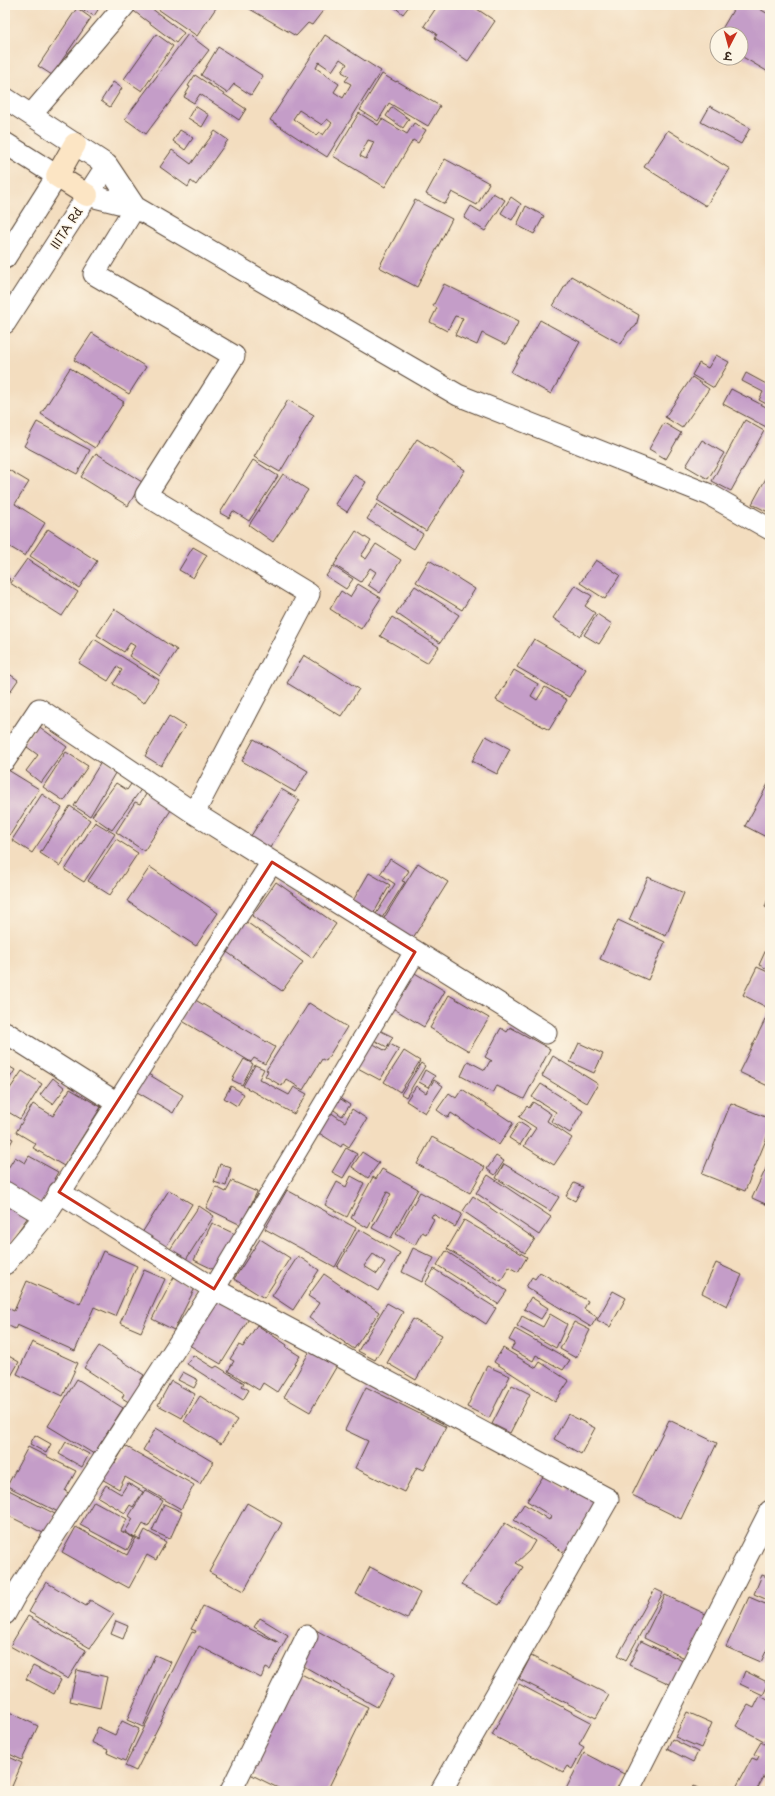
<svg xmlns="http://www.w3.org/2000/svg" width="775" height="1796" font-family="'Playpen Sans','Playpen Sans Deva',sans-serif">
  <rect width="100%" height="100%" fill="#fcf5e5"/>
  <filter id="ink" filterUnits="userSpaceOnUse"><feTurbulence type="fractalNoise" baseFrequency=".025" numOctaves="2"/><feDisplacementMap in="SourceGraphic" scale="8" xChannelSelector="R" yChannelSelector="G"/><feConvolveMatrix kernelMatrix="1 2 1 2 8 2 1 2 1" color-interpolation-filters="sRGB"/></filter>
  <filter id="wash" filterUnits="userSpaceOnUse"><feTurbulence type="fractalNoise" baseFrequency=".012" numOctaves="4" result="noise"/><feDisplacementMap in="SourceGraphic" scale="16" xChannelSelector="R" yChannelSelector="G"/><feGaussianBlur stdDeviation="0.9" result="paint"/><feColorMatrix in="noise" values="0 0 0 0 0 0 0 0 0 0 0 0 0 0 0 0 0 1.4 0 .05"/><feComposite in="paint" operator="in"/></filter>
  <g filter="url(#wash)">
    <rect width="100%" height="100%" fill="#f3ddbf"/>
    <g id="blocks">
      <path fill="#c49dc8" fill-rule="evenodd" d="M75 5H101L94 16Z
        M134 5H147L184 33 176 43 131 9Z
        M152 5H218L197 36Z
        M243 5H320L325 8 312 25 308 23 296 36Z
        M392 5H410L403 14Z
        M438 5H471L495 21 468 61 435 38 437 34 424 26Z
        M736 5H753L770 15V73L741 56V34H719Z
        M77 8 91 18 52 75 38 66Z
        M156 34 173 46 142 91 124 79Z
        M188 34 209 50 146 134 125 119Z
        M325 35 381 71 327 157 270 120ZM340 59 347 64 342 72 349 76 345 81 351 84 343 98 334 92 339 84 316 68 319 62 332 71ZM299 110 322 125 327 119 332 123 323 135 319 132 316 135 293 119Z
        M218 47 263 76 251 95 234 84 227 93 201 75Z
        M382 74 396 82 397 81 440 106 428 126 389 103 378 121 360 110Z
        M195 75 246 109 239 120 200 94 194 103 184 97 190 87 188 86Z
        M113 82 122 88 110 107 101 101Z
        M195 106 209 115 202 127 188 118Z
        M710 106 750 128 741 144 701 122Z
        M392 107 409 119 403 128 386 116Z
        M359 113 378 125 382 119 407 134 414 123 426 130 418 143 413 140 385 187 333 156ZM368 140 374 142 366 159 360 156Z
        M180 130 193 138 185 150 173 141Z
        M668 130 730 169 706 206 644 167Z
        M215 131 228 140 196 185 191 181 188 187 160 167 172 150 191 164Z
        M445 159 489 183 477 205 452 192 445 204 426 194Z
        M493 193 505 200 485 231 464 218 471 206 481 212Z
        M511 197 521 204 512 220 501 213Z
        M415 200 452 219 417 287 379 267Z
        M526 206 544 216 534 234 517 225Z
        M571 276 639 315 636 326 628 332 621 344 553 306Z
        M444 284 519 321 506 345 482 333 477 345 455 335 463 318 455 316 447 331 430 322 437 308 433 306Z
        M540 320 580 342 551 394 511 372Z
        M92 333 146 367 129 394 74 360Z
        M716 355 729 362 714 388 692 375 699 363 708 368Z
        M70 368 124 402 95 448 41 414Z
        M746 373 770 386V406L759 400 763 392 742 381Z
        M692 377 709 389 682 428 665 417Z
        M731 389 770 409V429L723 404Z
        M288 400 314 415 280 472 254 457Z
        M745 420 764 431 731 491 712 481Z
        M37 422 90 450 77 474 24 446Z
        M664 423 681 433 666 459 649 449Z
        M417 439 465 470 426 531 377 500Z
        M702 440 724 453 708 479 686 466Z
        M96 453 142 482 128 506 81 477Z
        M253 460 278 476 249 521 233 511 229 518 220 513Z
        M7 469 29 482 15 504 45 523 25 556 5 544V471Z
        M770 471V513L752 504Z
        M283 474 308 490 273 542 249 525Z
        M354 475 366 482 347 512 335 504Z
        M377 504 423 534 414 549 367 519Z
        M48 529 97 561 79 588 30 556Z
        M356 531 371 541 361 556 366 559 376 544 401 560 380 593 368 585 376 572 370 568 361 582 334 565Z
        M193 547 207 555 193 578 179 570Z
        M27 559 78 592 62 616 10 583Z
        M429 560 475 589 462 610 416 582Z
        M596 560 620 575 605 599 580 583Z
        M333 566 353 579 346 589 326 576Z
        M5 576 10 579 5 588Z
        M358 584 381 598 361 629 330 609 341 591 350 597Z
        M575 585 592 596 585 606 595 613 580 636 553 618Z
        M415 586 459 615 440 643 396 613Z
        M114 609 177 650 160 676 129 656 135 646 130 643 124 652 97 635Z
        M597 614 612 624 599 644 584 635Z
        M392 617 439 647 427 663 380 636Z
        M94 639 159 680 144 703 113 684 122 670 117 667 108 681 79 663Z
        M534 639 586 669 569 697 517 667Z
        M304 655 359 689 341 716 287 683Z
        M514 670 538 684 531 696 537 700 545 687 567 700 549 730 496 700Z
        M5 671 18 680 5 699Z
        M169 716 185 726 161 766 145 756Z
        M37 725 67 747 41 783 26 771 38 755 23 744Z
        M486 736 510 749 497 774 472 761Z
        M254 739 308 771 295 792 242 761Z
        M66 752 88 766 64 801 43 787Z
        M103 759 118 768 90 816 74 806Z
        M8 770 39 789 10 835 5 832V774Z
        M133 781 142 788 112 830 92 816 116 783 127 790Z
        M768 784 770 785V839L745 826Z
        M281 789 300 800 266 854 247 842Z
        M148 791 173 807 144 851 116 832 135 802 140 804Z
        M42 794 62 808 32 853 12 840Z
        M70 806 90 820 60 866 40 853Z
        M95 822 115 834 84 882 65 870Z
        M116 839 138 853 110 895 88 881Z
        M390 859 409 871 402 881 405 882 380 921 374 917 395 884 380 874Z
        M418 863 448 882 411 941 381 923Z
        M150 867 218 913 196 946 127 901Z
        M369 873 390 885 372 916 351 904Z
        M648 877 684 893 666 936 629 920Z
        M276 882 336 924 312 958 252 916Z
        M770 893V909L765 907Z
        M618 920 665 942 648 980 600 959Z
        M245 921 303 962 282 991 224 950Z
        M770 941V970L759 965Z
        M757 967 770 973V1009L743 995Z
        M408 969 445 991 424 1027 386 1004Z
        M449 995 489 1018 469 1051 430 1028Z
        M192 998 275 1047 265 1064 254 1058 251 1062 179 1019Z
        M309 1003 347 1027 326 1061 322 1059 303 1090 286 1079 282 1086 265 1076 268 1071 266 1070Z
        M770 1010V1087L739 1072Z
        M510 1027 550 1049 524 1099 497 1086 493 1093 461 1076 468 1061 485 1070 490 1061H492L485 1057 501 1028 507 1032Z
        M377 1029 393 1037 387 1047 372 1039Z
        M368 1041 386 1051 390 1044 399 1049 380 1080 354 1066Z
        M579 1043 603 1054 594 1073 570 1062Z
        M404 1051 420 1061 400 1092 384 1082Z
        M553 1056 598 1084 587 1103 542 1076Z
        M244 1059 253 1064 242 1085 232 1080Z
        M421 1063 425 1066 406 1097 401 1094Z
        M5 1064 15 1070 5 1086Z
        M255 1065 264 1069 259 1079 289 1095 294 1087 307 1094 294 1114 243 1086Z
        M425 1070 435 1076 428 1087 419 1082Z
        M22 1071 42 1084 20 1119 5 1110V1096Z
        M143 1071 183 1095 173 1113 132 1089Z
        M53 1078 65 1088 53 1104 40 1095Z
        M434 1080 443 1086 425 1113 406 1101 416 1086 426 1093Z
        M541 1084 583 1111 570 1133 551 1121 556 1112 532 1097Z
        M231 1086 244 1094 237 1106 224 1098Z
        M70 1089 101 1107 64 1166 33 1148 36 1144 16 1132 33 1104 53 1116Z
        M462 1089 513 1123 499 1145 451 1113 448 1118 437 1110 449 1093 456 1098Z
        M333 1094 350 1105 342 1116 326 1104Z
        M533 1102 551 1114 547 1121 572 1138 554 1165 524 1146 536 1128 519 1117 527 1106 529 1108Z
        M731 1103 770 1119V1130L745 1191 702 1174Z
        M324 1108 345 1122 352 1109 367 1119 349 1147 343 1143 341 1147 311 1128Z
        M519 1122 530 1129 520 1145 509 1138Z
        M5 1135 13 1139 5 1154Z
        M432 1137 485 1167 470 1193 417 1164Z
        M346 1148 357 1154 343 1178 332 1172Z
        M362 1152 379 1163 368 1178 352 1167Z
        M29 1156 58 1172 54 1179 56 1180 42 1204 5 1183V1173L15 1157 25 1163Z
        M496 1156 504 1161 495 1175 487 1169Z
        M770 1160V1206L752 1198Z
        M220 1164 231 1168 226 1186 214 1182Z
        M504 1164 559 1197 550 1211 496 1178Z
        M382 1169 418 1189 391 1238 372 1228 391 1194 387 1192 368 1228 351 1218 373 1177 376 1179Z
        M488 1175 551 1217 539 1235 476 1193Z
        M351 1176 364 1183 347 1217 325 1205 337 1182 346 1187Z
        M232 1181 257 1192 241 1225 206 1208 216 1187 226 1192Z
        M574 1183 583 1187 575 1201 566 1196Z
        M169 1190 192 1204 164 1250 140 1236Z
        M287 1190 356 1228 335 1267 265 1229Z
        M420 1192 462 1214 455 1227 433 1214 431 1217 434 1219 426 1234 422 1232 415 1245 396 1234Z
        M5 1196 30 1214 5 1250Z
        M473 1196 535 1239 525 1253 463 1211Z
        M199 1206 214 1216 185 1261 169 1251Z
        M464 1220 527 1257 518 1272 509 1267 501 1281 447 1249Z
        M212 1223 237 1235 219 1272 194 1260Z
        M359 1229 400 1253 378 1291 337 1267ZM373 1254 385 1262 377 1274 364 1266Z
        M260 1239 290 1258 264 1298 234 1279Z
        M413 1248 434 1258 422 1282 402 1272Z
        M103 1251 137 1266 115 1316 94 1307 75 1351 17 1325 15 1329 5 1324V1307L14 1311 27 1281 80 1304Z
        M446 1251 507 1291 498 1304 437 1265Z
        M298 1256 319 1270 293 1310 272 1296Z
        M716 1263 742 1275 727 1306 702 1293Z
        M434 1269 496 1308 486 1324 425 1284Z
        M144 1270 165 1279 141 1332 120 1323Z
        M540 1272 588 1301 584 1309 597 1317 591 1327 526 1287 532 1277 535 1279Z
        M324 1274 379 1312 354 1349 309 1318 319 1303 308 1296Z
        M174 1277 195 1288 174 1330 152 1319Z
        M613 1291 626 1298 610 1327 597 1320Z
        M531 1297 548 1308 541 1319 524 1309Z
        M217 1298 250 1317 221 1364 189 1345Z
        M387 1303 403 1312 375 1360 358 1351Z
        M550 1314 567 1324 556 1348 517 1326 522 1316 543 1327Z
        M413 1319 442 1335 416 1380 387 1363Z
        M574 1322 590 1330 576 1358 560 1349Z
        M257 1325 287 1345 286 1347 300 1356 277 1392 263 1383 259 1390 228 1371 234 1361 230 1359 239 1345 243 1347Z
        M515 1329 570 1360 563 1370 536 1355 533 1361 511 1349 515 1343 509 1340Z
        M32 1342 78 1363 63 1396 17 1374Z
        M99 1346 144 1375 140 1381 145 1384 132 1404 122 1398 124 1394 84 1368Z
        M503 1348 536 1368 540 1362 569 1381 555 1402 494 1362Z
        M311 1349 338 1364 310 1412 284 1397Z
        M5 1354 19 1362 11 1376 5 1373Z
        M193 1355 214 1368 217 1366 244 1383 242 1386 249 1390 243 1400 187 1364Z
        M487 1366 510 1376 489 1418 467 1407Z
        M183 1372 198 1380 194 1388 178 1380Z
        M77 1379 123 1408 94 1454 48 1426Z
        M171 1381 195 1394 182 1418 158 1405Z
        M512 1385 530 1394 510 1433 492 1424Z
        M366 1387 446 1427 424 1470 417 1467 404 1492 355 1468 368 1441 345 1430Z
        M200 1396 237 1420 221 1444 184 1421Z
        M568 1414 595 1428 581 1454 554 1439Z
        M669 1420 717 1443 681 1519 632 1495Z
        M156 1428 213 1462 200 1484 143 1450Z
        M35 1435 51 1444 46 1453 30 1444Z
        M66 1442 89 1454 82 1467 59 1454Z
        M125 1446 194 1485 181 1509 125 1477 119 1489 100 1478 110 1460 115 1463Z
        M28 1447 76 1471 65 1491 72 1495 62 1514 7 1486Z
        M544 1475 567 1490 570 1484 598 1502 565 1553 514 1520 524 1504 549 1520 551 1516 527 1501Z
        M128 1483 143 1492 133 1507 130 1505 125 1513 98 1497 106 1485 121 1494Z
        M7 1489 55 1514 45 1534 5 1514V1493Z
        M145 1490 163 1501 148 1527 143 1524 135 1538 125 1532 133 1519 129 1516Z
        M94 1501 127 1519 121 1531 134 1538 127 1550 80 1525Z
        M247 1503 282 1523 244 1591 209 1572Z
        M164 1504 182 1512 170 1539 152 1531Z
        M505 1523 535 1541 529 1551 516 1563 523 1567 499 1605 461 1585Z
        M76 1527 127 1555 136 1538 140 1540 145 1530 166 1542 156 1560 147 1555 129 1588 118 1582 117 1583 62 1552Z
        M370 1567 420 1593 407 1619 356 1594Z
        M762 1575 770 1578V1601L754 1594Z
        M46 1582 86 1606 90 1600 114 1614 90 1648 29 1612Z
        M655 1589 663 1593 626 1660 618 1655Z
        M665 1595 710 1616 689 1660 644 1638Z
        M749 1597 770 1606V1643L761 1662 726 1647Z
        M203 1606 279 1643 254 1627 260 1618 288 1635 270 1670 266 1668 261 1678 199 1646 136 1771 125 1766 192 1632 195 1633 196 1631 191 1629Z
        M28 1616 86 1650 68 1679 10 1646Z
        M116 1621 128 1626 123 1639 111 1634Z
        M316 1630 395 1674 377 1707 298 1663Z
        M641 1641 687 1663 676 1687 629 1665Z
        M155 1655 171 1662 143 1727 127 1720Z
        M770 1655V1665L766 1663Z
        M531 1656 609 1695 596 1718 519 1679Z
        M33 1666 61 1680 54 1694 26 1679Z
        M77 1670 107 1677 100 1708 70 1701Z
        M745 1671 769 1683 763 1695 740 1684Z
        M297 1672 368 1707 327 1791H284L248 1773Z
        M519 1684 591 1722 579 1744 584 1747 572 1769 567 1766 563 1772 492 1735Z
        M760 1696 770 1701V1729L764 1741 736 1726 748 1705 754 1708Z
        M5 1710 38 1726 22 1760 5 1752Z
        M687 1712 712 1723 701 1748 675 1737Z
        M122 1721 139 1729 125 1761 107 1753 108 1750 91 1742 98 1727 115 1735Z
        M672 1739 698 1752 693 1762 667 1749Z
        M761 1742 770 1748V1766L756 1791H734L752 1758 757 1760 759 1756 754 1754Z
        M584 1753 626 1775 618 1791H565Z
        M5 1755 22 1763 10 1791H5Z
        M694 1786 703 1791H691Z"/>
    </g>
  </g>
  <g filter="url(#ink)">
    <use href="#blocks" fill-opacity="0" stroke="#574536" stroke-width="1"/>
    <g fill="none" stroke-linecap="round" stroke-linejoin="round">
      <g stroke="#574536" stroke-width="23">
        <path id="street" d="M5 98 107 165 5 323
          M31 115 125 5
          M5 143 57 176 5 258
          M107 165 135 207
          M87 195 135 207 458 395 710 495 770 529
          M135 207 94 274 234 356 146 495 309 594 194 813 546 1033
          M5 760 39 709 194 813
          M5 1032 117 1103
          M5 1192 45 1216
          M59 1192 214 1289 608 1499 441 1791
          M5 1264 45 1216 272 862
          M5 1614 16 1594 214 1289 415 952
          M231 1791 307 1636
          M628 1791 770 1511"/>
      </g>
      <g stroke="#574536" stroke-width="24">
        <path id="secondary" d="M75 144 57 176 87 195"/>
      </g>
      <use href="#street" stroke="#fff" stroke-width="21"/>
      <use href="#secondary" stroke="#fce5c4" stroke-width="22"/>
    </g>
  </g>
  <path fill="none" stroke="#c8321e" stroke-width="3" stroke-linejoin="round" d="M272 862 415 952 214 1289 59 1192Z"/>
  <g text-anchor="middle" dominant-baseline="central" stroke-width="3" stroke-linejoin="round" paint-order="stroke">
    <g font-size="12" fill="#3b2a1e" stroke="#fcf5e5">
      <text transform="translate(66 228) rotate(-57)">IIITA Rd</text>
    </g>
  </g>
  <rect width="775" height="1796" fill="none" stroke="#fcf5e5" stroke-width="20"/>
  <g transform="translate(729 46) rotate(186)"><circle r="19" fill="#fcf5e5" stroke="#afa495"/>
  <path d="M0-3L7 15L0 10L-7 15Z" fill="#c8321e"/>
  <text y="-6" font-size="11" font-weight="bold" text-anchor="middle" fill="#3b2a1e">उ</text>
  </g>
</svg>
